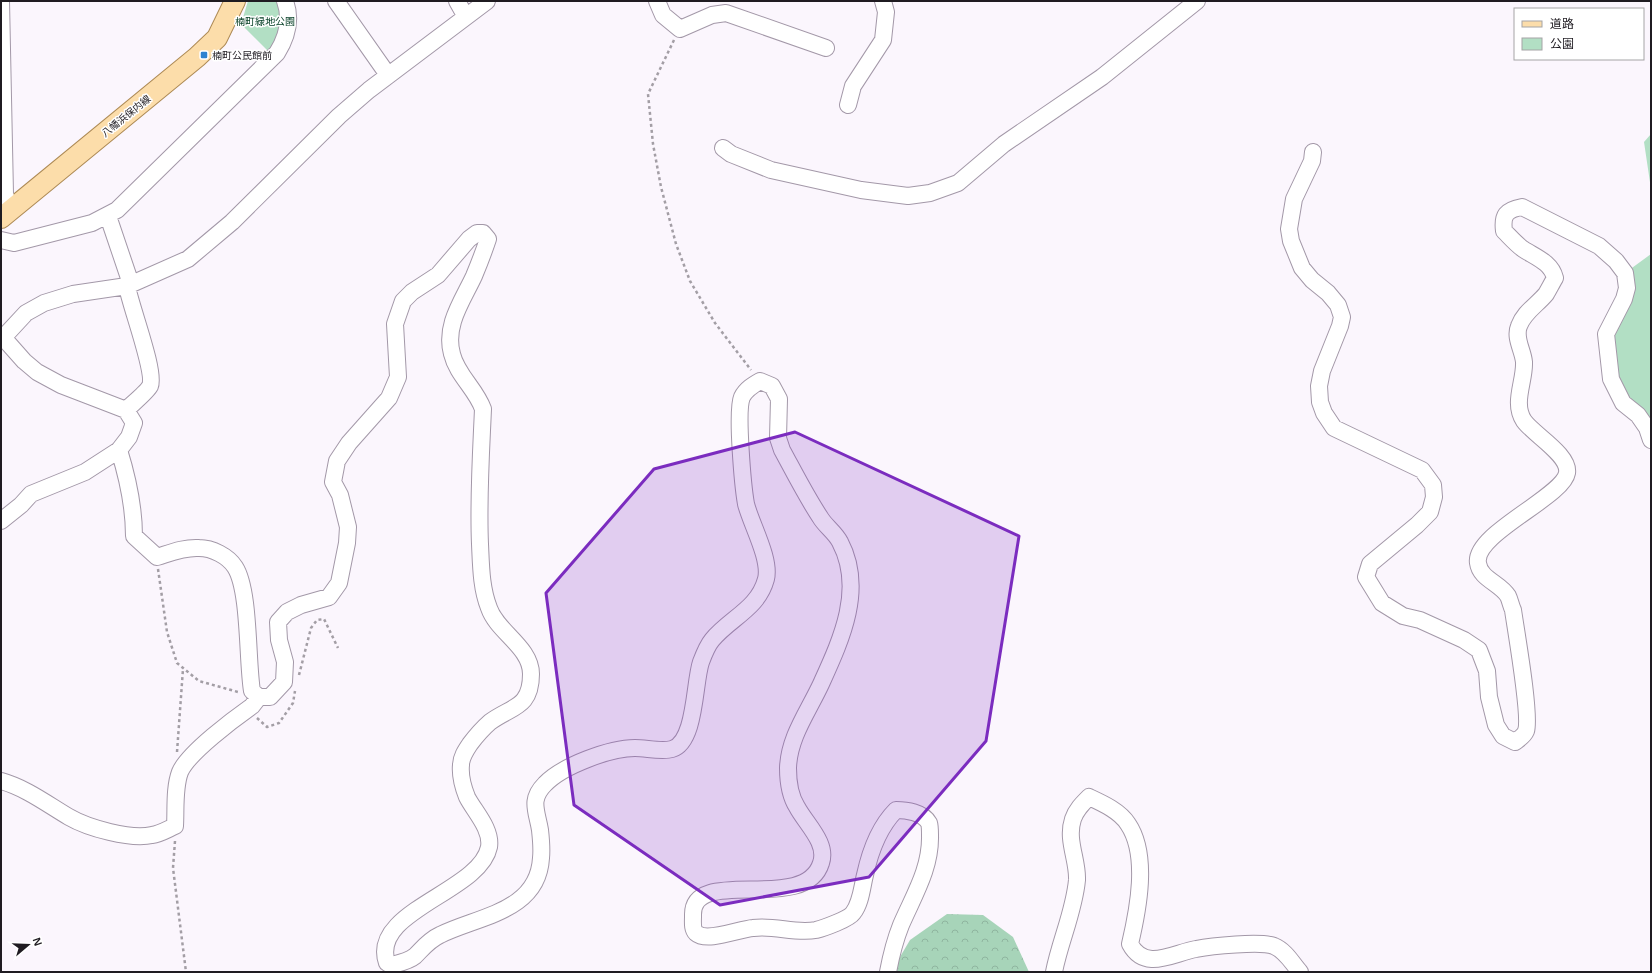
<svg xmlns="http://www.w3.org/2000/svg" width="1652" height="973" font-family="Arial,'Noto Sans JP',sans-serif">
  <defs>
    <pattern id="forest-crowns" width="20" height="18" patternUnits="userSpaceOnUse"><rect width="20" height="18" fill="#a7d4b9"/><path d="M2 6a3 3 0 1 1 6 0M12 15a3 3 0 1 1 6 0" fill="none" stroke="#8fb59f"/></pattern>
  </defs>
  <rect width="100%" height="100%" fill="#fbf6fd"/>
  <path fill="url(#forest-crowns)" d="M947 914 983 915 1013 937 1029 972H891L910 940Z"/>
  <path fill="#b2dfc4" d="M248 1H278L286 22 271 54 241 24Z
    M1651 134V189L1644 142Z
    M1651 254V440L1623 403 1606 334 1625 273Z"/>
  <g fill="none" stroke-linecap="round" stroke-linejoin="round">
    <g stroke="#a398a8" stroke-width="18">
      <path id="minor" d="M1 1 5 194 11 210
        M336 1 388 75
        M457 1 466 17
        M657 1 663 15 680 29 712 15 726 13 826 48
        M848 105 853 86 883 40 886 12 883 1
        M723 148 731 154 771 170 861 190 908 196 930 193 958 183 1004 144 1102 77 1197 1
        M1313 152 1312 161 1294 199 1289 229 1291 241 1302 268 1312 280 1328 293 1338 305 1342 317 1340 326 1322 371 1319 386 1320 402 1324 413 1334 428 1422 470 1433 485 1434 497 1430 512 1417 525 1370 564 1366 577 1382 603 1403 616 1420 620 1464 640 1479 650 1487 671 1489 697 1496 725 1503 736 1515 742C1519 739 1524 736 1526 731 1531 716 1516 631 1513 610 1511 606 1510 600 1508 596 1500 583 1480 579 1478 563 1473 534 1563 497 1567 473 1570 455 1534 435 1524 421 1512 403 1525 381 1524 362 1523 350 1514 338 1519 326 1524 312 1537 305 1546 294 1549 289 1552 283 1555 278 1551 262 1535 257 1523 249 1516 244 1510 237 1504 231 1502 215 1506 210 1522 207L1599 246 1616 261 1625 273 1627 288 1624 299 1606 334 1611 379 1623 403 1638 415 1647 428 1651 440
        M108 216 131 284
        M1 240 14 243 92 223 117 210 277 53C287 37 292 20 285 1
        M1 335 24 361 37 372 61 385 126 410 134 423 129 437 119 450 85 472 31 494 21 505 1 521
        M1 340 26 313 44 303 73 294 127 286 188 259 232 222 339 116 369 90 487 1
        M126 410C132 404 147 392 150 386 156 372 130 305 127 286
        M119 450C128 479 134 506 134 536L157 557C170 553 184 547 199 548 212 548 228 556 235 567 250 590 247 661 252 691L259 697H270L284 682 285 662 279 640 278 622 287 612 301 605 329 597 339 583 347 543 348 527 340 495 333 482 337 461 349 443 389 398 398 377 395 324 403 301 412 292 438 275 469 239 477 233H483L488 239C484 251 479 264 474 276 463 300 444 325 452 354 457 375 476 389 483 409 481 454 478 499 480 544 481 565 481 588 489 608 497 632 531 647 531 674 531 708 512 706 490 722 482 729 476 736 470 744 466 750 461 757 461 765 460 775 463 787 467 797 474 811 492 829 489 847 480 892 369 911 387 963L392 965C400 963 409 961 415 956 423 948 429 940 440 935 478 916 538 912 541 858 542 849 541 839 540 830 537 811 529 800 545 784 562 766 610 748 635 748 646 748 662 752 672 749 696 742 694 682 701 662 704 654 707 646 712 640 730 618 758 609 766 579 771 559 751 524 746 504 743 487 736 411 742 397 746 389 753 385 760 381L772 386 779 399 778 438 782 450C794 472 806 496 820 517 825 526 835 532 840 542 865 589 841 640 821 684 808 712 789 737 788 768 788 781 790 796 797 807 806 824 828 843 821 863 805 915 691 864 693 916 693 922 692 929 696 933 707 943 739 929 753 928 775 925 795 934 816 930 824 928 849 919 853 913 861 903 862 887 865 875 870 852 879 827 896 810 906 810 923 812 929 823 930 826 930 831 930 835 931 868 914 895 901 925 895 940 891 956 888 972
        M1 781C26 788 47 804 69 817 88 828 131 840 152 835 160 834 168 829 175 826 176 809 174 788 180 772 188 753 235 718 252 706L259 697
        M1054 972C1060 941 1074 912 1077 880 1078 860 1066 840 1073 819 1076 810 1082 804 1089 797 1102 803 1120 811 1128 824 1149 855 1138 910 1130 944 1145 972 1173 953 1196 949 1211 946 1261 941 1274 946 1286 951 1292 963 1300 972"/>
    </g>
    <g stroke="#ad8a55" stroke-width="22">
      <path id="major" d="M1 218 197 57 217 38 235 1"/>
    </g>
    <path stroke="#a39ea5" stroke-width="2.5" stroke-dasharray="3 3" stroke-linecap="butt" d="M674 40 648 94 653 144 661 187 676 244 690 281 715 323 751 370
      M158 569 167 632 177 663 199 681 238 692
      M299 675 311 628 317 620 324 619 338 648
      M257 718 267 727 279 723 293 703 295 691
      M177 752 183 669
      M175 841 173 868 186 972"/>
    <use href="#minor" stroke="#fff" stroke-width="16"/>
    <use href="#major" stroke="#fcddaa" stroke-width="20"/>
  </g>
  <path fill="#7b2cbf" fill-opacity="0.2" stroke="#7b2cbf" stroke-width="3" stroke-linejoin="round" d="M795 432 1019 536 986 741 869 877 720 905 574 805 546 593 654 469Z"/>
  <rect fill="#2e82d0" stroke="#fff" stroke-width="1.5" x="200" y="51" width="8" height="8" rx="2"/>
  <g text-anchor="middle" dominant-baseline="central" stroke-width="3" stroke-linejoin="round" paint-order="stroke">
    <g font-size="10" fill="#074027" stroke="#fff">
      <text x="265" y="21">楠町緑地公園</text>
    </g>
    <g font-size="10" fill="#1f1b21" stroke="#fff" text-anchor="start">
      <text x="212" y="55">楠町公民館前</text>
    </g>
    <g font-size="10" fill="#1f1b21" stroke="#fff">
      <text transform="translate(126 116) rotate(-39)">八幡浜保内線</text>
    </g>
  </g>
  <rect width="1652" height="973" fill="none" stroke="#1f1b21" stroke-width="4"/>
  <rect x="1514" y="8" width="130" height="52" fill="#ffffff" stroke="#a5a4a6"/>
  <rect x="1522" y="21" width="20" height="6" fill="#fcddaa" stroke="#a5a4a6"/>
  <text x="1550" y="28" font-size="12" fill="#1f1b21">道路</text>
  <rect x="1522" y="38" width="20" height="12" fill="#b2dfc4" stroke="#a5a4a6"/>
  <text x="1550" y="48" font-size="12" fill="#1f1b21">公園</text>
  <g transform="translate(28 945) rotate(71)" stroke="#ffffff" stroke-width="3" paint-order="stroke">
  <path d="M0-3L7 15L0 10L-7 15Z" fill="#1f1b21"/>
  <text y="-6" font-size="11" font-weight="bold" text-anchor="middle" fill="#1f1b21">N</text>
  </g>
</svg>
